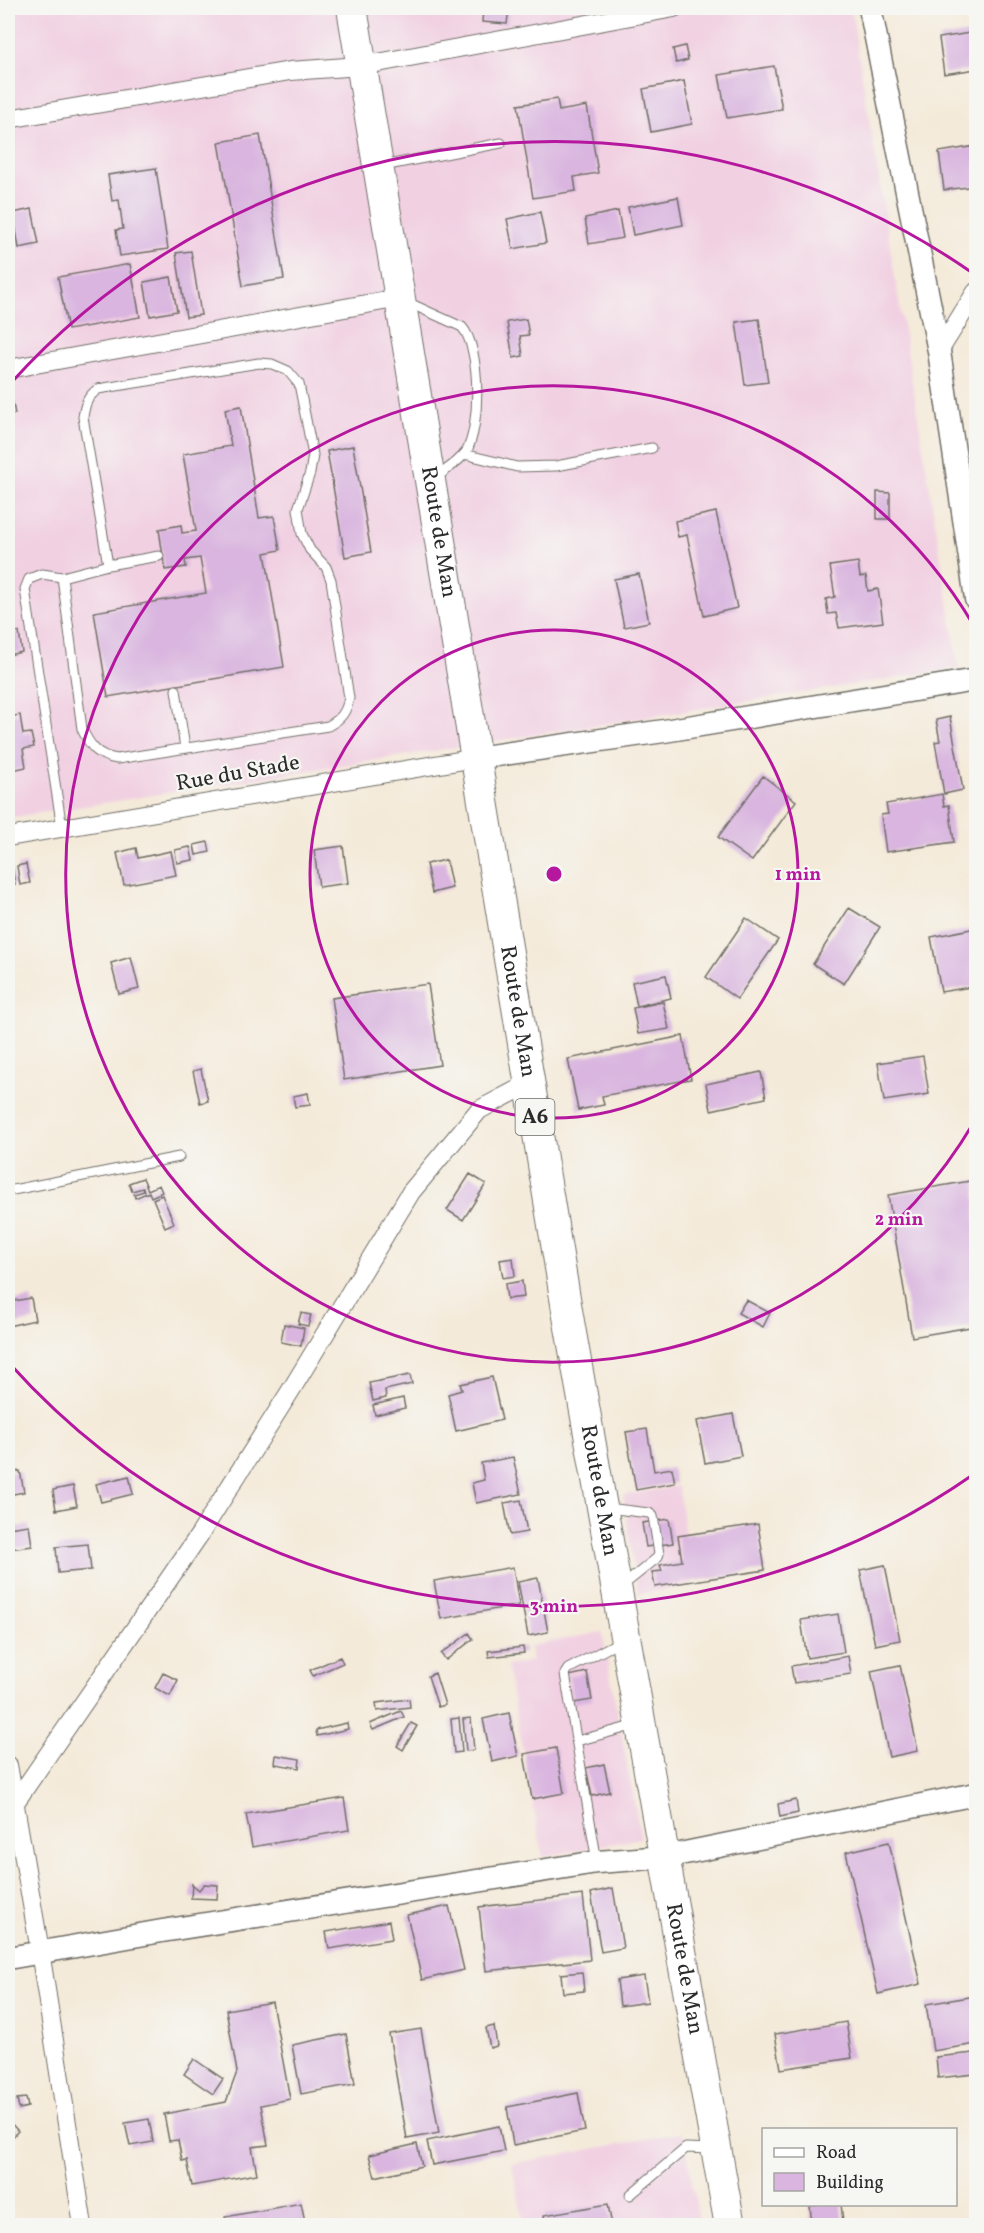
<svg xmlns="http://www.w3.org/2000/svg" width="984" height="2233" font-family="Vollkorn,serif">
  <rect width="100%" height="100%" fill="#f6f6f2"/>
  <filter id="ink" filterUnits="userSpaceOnUse"><feTurbulence type="fractalNoise" baseFrequency=".0167" numOctaves="2"/><feDisplacementMap in="SourceGraphic" scale="12" xChannelSelector="R" yChannelSelector="G"/><feConvolveMatrix kernelMatrix="1 2 1 2 8 2 1 2 1" color-interpolation-filters="sRGB"/></filter>
  <filter id="wash" filterUnits="userSpaceOnUse"><feTurbulence type="fractalNoise" baseFrequency=".008" numOctaves="4" result="noise"/><feDisplacementMap in="SourceGraphic" scale="24" xChannelSelector="R" yChannelSelector="G"/><feGaussianBlur stdDeviation="1.35" result="paint"/><feColorMatrix in="noise" values="0 0 0 0 0 0 0 0 0 0 0 0 0 0 0 0 0 1.4 0 .05"/><feComposite in="paint" operator="in"/></filter>
  <g filter="url(#wash)">
    <rect width="100%" height="100%" fill="#f4ead9"/>
    <path fill="#f1d0e2" d="M8 8H851L959 668 8 818Z
      M678 1486 692 1585 638 1594 623 1495Z
      M602 1632 641 1838 543 1857 507 1666 532 1661 530 1646Z
      M683 2132 700 2225H524L512 2164Z"/>
    <g id="blocks">
      <path fill="#d9b5df" d="M483 8H509L507 24 482 22Z
        M976 32V69L944 74 939 38Z
        M685 46 688 60 676 63 673 49Z
        M774 66 782 109 727 118 719 75Z
        M684 81 692 124 651 132 643 89Z
        M557 99 559 111 587 106 598 173 574 177 576 191 533 198 518 105Z
        M260 135 284 279 243 286 219 142Z
        M976 146V186L944 190 939 152Z
        M156 168 168 249 120 256 116 230 123 229 119 200 112 201 108 175Z
        M678 197 683 225 633 235 628 207Z
        M32 209 39 244 19 248 13 213Z
        M618 211 623 238 589 244 585 218Z
        M540 212 546 243 513 249 507 219Z
        M191 251 201 315 186 317 176 253Z
        M130 264 140 317 68 330 58 277Z
        M171 277 177 311 150 316 144 282Z
        M526 319 529 335 520 336 523 356 513 358 507 322Z
        M759 319 768 382 745 385 736 322Z
        M11 394 15 414 8 416V395Z
        M241 406 259 518 274 516 280 550 265 553 284 667 108 697 94 612 206 593 200 558 185 560 186 567 165 570 159 529 181 525 182 533 196 531 183 454 231 446 225 409Z
        M353 446 371 552 345 557 327 451Z
        M877 492 890 493V519H877Z
        M716 512 737 608 704 616 687 535 678 537 675 521Z
        M858 562 860 577 866 576 868 591 878 589 883 622 839 628 836 613 828 614 826 599 835 597 830 566Z
        M639 574 649 622 624 627 614 579Z
        M8 628 10 633 19 632 22 652 8 655Z
        M20 715 23 734 31 733 34 747 23 749 26 767 8 771V717Z
        M950 717 963 790 944 794 935 742 940 741 936 720Z
        M763 776 796 801 752 861 718 837Z
        M942 794 944 806 949 805 954 842 886 852 881 815 888 814 886 804Z
        M208 842 210 852 196 855 194 845Z
        M343 846 348 883 319 887 314 850Z
        M190 847 193 860 177 863 175 850Z
        M136 848 138 858 171 851 176 875 124 885 117 853Z
        M446 860 452 888 432 893 426 864Z
        M26 864 30 883 20 885 17 866Z
        M12 868 15 885 8 886V869Z
        M849 908 880 927 844 984 813 964Z
        M746 918 778 940 737 999 706 977Z
        M976 928V986L941 992 931 937Z
        M131 957 139 989 119 994 111 963Z
        M666 975 671 998 637 1006 632 982Z
        M428 984 440 1065 344 1080 332 998Z
        M663 1002 669 1029 638 1034 633 1008Z
        M683 1036 691 1079 602 1096 604 1105 578 1110 568 1059Z
        M923 1056 929 1094 884 1101 878 1063Z
        M201 1069 208 1101 200 1103 193 1071Z
        M761 1072 766 1098 711 1110 706 1084Z
        M308 1093 310 1105 295 1107 293 1096Z
        M470 1174 486 1184 463 1220 447 1210Z
        M143 1178 148 1190 159 1185 162 1192 151 1197 149 1192 135 1198 134 1194 144 1191 143 1188 132 1191 129 1183Z
        M976 1180V1326L912 1337 888 1195Z
        M162 1195 174 1223 165 1227 153 1199Z
        M513 1258 515 1276 503 1278 500 1260Z
        M522 1281 524 1297 507 1299 505 1284Z
        M31 1298 35 1320 8 1326V1302Z
        M746 1300 770 1313 763 1327 738 1313Z
        M301 1313 311 1315 308 1326 298 1324Z
        M284 1324 304 1328 301 1346 281 1342Z
        M410 1375 412 1384 385 1390 386 1398 373 1401 369 1383Z
        M492 1377 502 1420 456 1431 448 1394 462 1390 460 1384Z
        M403 1398 405 1408 375 1415 373 1405Z
        M733 1414 741 1456 705 1463 697 1421Z
        M647 1429 654 1471 672 1468 675 1483 636 1490 626 1432Z
        M513 1457 521 1494 476 1503 472 1483 484 1480 481 1463Z
        M20 1471 24 1492 8 1495V1473Z
        M129 1476 133 1494 101 1502 96 1484Z
        M73 1486 77 1506 56 1510 53 1490Z
        M521 1500 527 1532 510 1535 504 1503Z
        M669 1519 673 1543 646 1547 642 1523Z
        M758 1524 765 1570 655 1587 652 1572 662 1571 660 1565 682 1561 678 1536Z
        M29 1525 32 1546 10 1549 8 1528Z
        M88 1544 91 1570 58 1573 56 1547Z
        M885 1565 900 1640 875 1645 860 1570Z
        M513 1567 519 1605 441 1619 434 1581Z
        M538 1578 548 1632 528 1636 518 1582Z
        M838 1614 844 1652 807 1658 801 1620Z
        M469 1633 473 1639 446 1660 441 1654Z
        M523 1647 524 1653 489 1657 488 1651Z
        M848 1656 851 1674 794 1683 791 1666Z
        M340 1657 343 1663 313 1676 310 1670Z
        M900 1665 918 1751 889 1757 871 1671Z
        M587 1672 592 1700 574 1703 569 1676Z
        M163 1673 178 1680 170 1696 155 1688Z
        M435 1673 445 1705 438 1707 428 1676Z
        M409 1699 410 1707 377 1711 376 1703Z
        M401 1711 404 1717 373 1730 370 1724Z
        M509 1713 518 1756 492 1762 483 1719Z
        M459 1718 462 1752 454 1753 451 1719Z
        M471 1718 474 1750 466 1751 463 1719Z
        M347 1723 348 1729 317 1736 316 1730Z
        M411 1723 417 1726 403 1750 397 1746Z
        M556 1748 564 1793 532 1799 524 1754Z
        M276 1755 300 1759 299 1768 275 1764Z
        M604 1764 610 1792 592 1796 586 1768Z
        M344 1798 349 1830 252 1847 246 1814Z
        M796 1800 798 1813 780 1817 778 1804Z
        M889 1842 921 1984 878 1994 846 1852Z
        M192 1884 199 1890 204 1884 218 1885 217 1899 191 1898Z
        M613 1888 623 1948 601 1952 591 1893Z
        M583 1895 590 1960 486 1971 479 1907Z
        M449 1906 464 1970 422 1980 407 1915Z
        M389 1921 392 1939 329 1949 326 1932Z
        M582 1972 584 1991 563 1993 561 1974Z
        M644 1976 648 2002 620 2006 617 1980Z
        M976 1996V2044L933 2051 926 2004Z
        M272 2002 290 2099 261 2105 268 2145 252 2147 257 2174 192 2186 187 2160 182 2161 178 2140 169 2141 164 2114 226 2102 237 2072 226 2010Z
        M846 2022 852 2058 781 2069 775 2034Z
        M494 2026 497 2046 490 2048 486 2028Z
        M421 2029 439 2133 407 2139 389 2034Z
        M346 2034 355 2084 301 2094 292 2045Z
        M974 2053 975 2074 938 2078 936 2057Z
        M194 2059 223 2079 213 2094 184 2074Z
        M578 2093 585 2131 513 2145 507 2107Z
        M26 2098 28 2107 19 2109 17 2099Z
        M149 2119 153 2142 130 2146 125 2123Z
        M8 2120 18 2131 8 2142Z
        M499 2126 504 2151 432 2165 427 2141Z
        M417 2144 422 2166 375 2177 369 2155Z
        M301 2203 306 2226H227L225 2217Z
        M608 2204 612 2226H546L544 2215Z
        M821 2204H841L843 2222 812 2226 810 2206Z"/>
    </g>
  </g>
  <g filter="url(#ink)">
    <use href="#blocks" fill-opacity="0" stroke="#716e68" stroke-width="1.5"/>
    <g fill="none" stroke-linecap="round" stroke-linejoin="round">
      <g stroke="#716e68" stroke-width="11">
        <path id="service" d="M383 166 501 143
          M407 302 462 327C481 348 481 427 466 452 459 462 444 471 434 479
          M464 454 517 467 556 466 652 448
          M62 577 82 729C90 746 97 756 117 759L328 726C341 719 346 713 349 698L331 580 326 567 310 550 302 534 298 509 310 473 313 455 299 384 288 371 272 364 259 363 98 389C87 397 85 404 83 417L108 565
          M176 690 185 748
          M62 828 25 589 29 579 42 574 62 577 108 565 159 556
          M8 1191 179 1157
          M607 1508 649 1513 653 1516 659 1554 657 1558 621 1587
          M577 1741 636 1725
          M597 1862 565 1674 568 1669 621 1641
          M630 2195 686 2148 711 2149"/>
      </g>
      <g stroke="#716e68" stroke-width="20">
        <path id="minor" d="M8 119 290 71 361 66 674 8
          M939 351 976 292
          M8 369 400 298
          M8 837 476 758
          M8 1765 40 1951 83 2226
          M14 1804 200 1534 291 1390 411 1192 479 1110 530 1083"/>
      </g>
      <g stroke="#716e68" stroke-width="25">
        <path id="tertiary" d="M870 8 939 351 976 599
          M476 758 664 731 976 680
          M8 1958 162 1931 597 1862 665 1857 976 1794"/>
      </g>
      <g stroke="#716e68" stroke-width="32">
        <g id="trunk">
          <path id="s1" d="M352 8 568 1316 730 2226"/>
        </g>
      </g>
      <use href="#service" stroke="#fff" stroke-width="9"/>
      <use href="#minor" stroke="#fff" stroke-width="18"/>
      <use href="#tertiary" stroke="#fff" stroke-width="22"/>
      <use href="#trunk" stroke="#fff" stroke-width="30"/>
    </g>
  </g>
  <g fill="none" stroke="#b5179e" stroke-width="3">
    <circle cx="554" cy="874" r="244"/>
    <path d="M974 1122A488 488 0 1 1 974 626"/>
    <path d="M974 1474A732 732 0 0 1 10 1364M10 384A732 732 0 0 1 974 274"/>
  </g>
  <g text-anchor="middle" dominant-baseline="central" stroke-width="4.5" stroke-linejoin="round" paint-order="stroke">
    <rect fill="#f6f6f2" stroke="#686867" stroke-width="1.5" x="515.5" y="1099" width="39" height="36" rx="4.5"/>
    <g font-size="21" font-weight="bold" fill="#2b2b2b">
      <text x="535" y="1117">A6</text>
    </g>
    <g font-size="22" fill="#2b2b2b" stroke="#f6f6f2">
      <text stroke="none"><textPath href="#s1" startOffset="531">Route de Man</textPath></text>
      <text transform="translate(238 774) rotate(-10)">Rue du Stade</text>
      <text stroke="none"><textPath href="#s1" startOffset="1017">Route de Man</textPath></text>
      <text stroke="none"><textPath href="#s1" startOffset="1503">Route de Man</textPath></text>
      <text stroke="none"><textPath href="#s1" startOffset="1989">Route de Man</textPath></text>
    </g>
  </g>
  <circle cx="554" cy="874" r="9" fill="#b5179e" stroke="#f6f6f2" stroke-width="3"/>
  <g font-size="18" text-anchor="middle" font-weight="bold" fill="#b5179e" stroke="#f6f6f2" stroke-width="4.5" stroke-linejoin="round" paint-order="stroke">
    <text x="798" y="880">1 min</text>
    <text x="899" y="1225">2 min</text>
    <text x="554" y="1612">3 min</text>
  </g>
  <rect width="984" height="2233" fill="none" stroke="#f6f6f2" stroke-width="30"/>
  <rect x="762" y="2128" width="195" height="78" fill="#f6f6f2" stroke="#a5a5a2" stroke-width="1.5"/>
  <rect x="774" y="2148" width="30" height="9" fill="#ffffff" stroke="#a5a5a2" stroke-width="1.5"/>
  <text x="816" y="2158" font-size="18" fill="#2b2b2b">Road</text>
  <rect x="774" y="2173" width="30" height="18" fill="#d9b5df" stroke="#a5a5a2" stroke-width="1.5"/>
  <text x="816" y="2188" font-size="18" fill="#2b2b2b">Building</text>
</svg>
